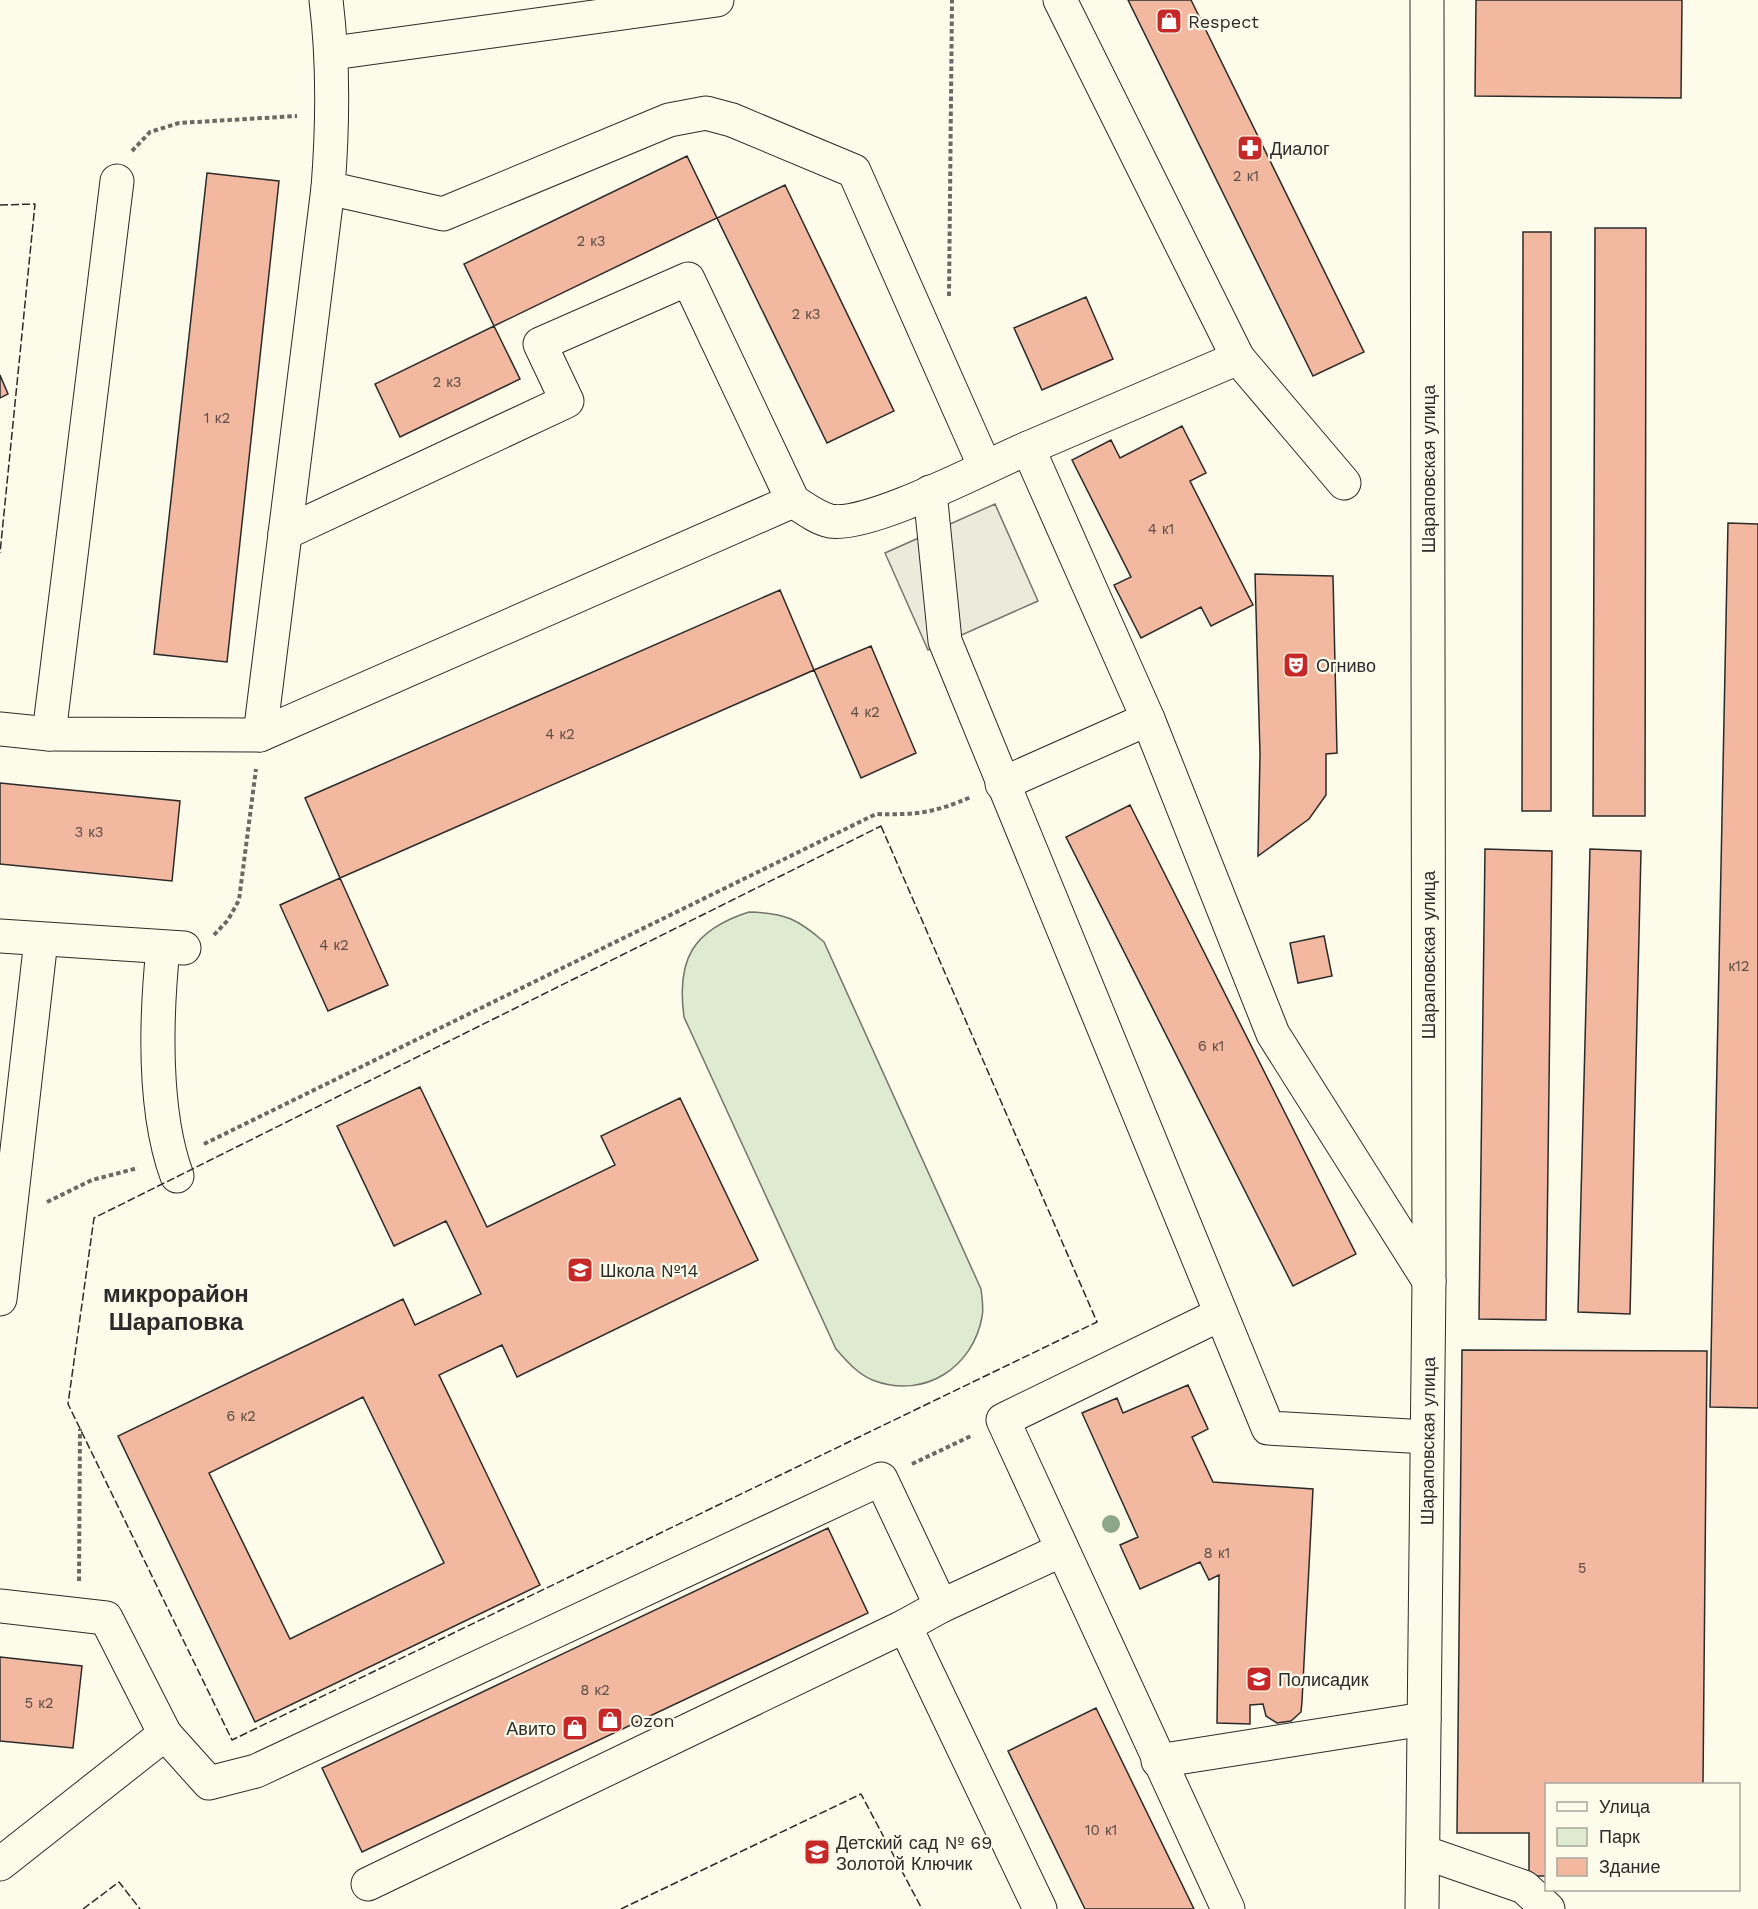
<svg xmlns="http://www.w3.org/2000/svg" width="1758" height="1909" font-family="'Work Sans',sans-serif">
  <rect width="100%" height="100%" fill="#fdfbea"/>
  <path fill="#deebd1" stroke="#74746e" stroke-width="1.5" d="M749 912C785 913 798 919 824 942L981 1289C982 1298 984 1308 982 1317 973 1367 925 1399 875 1381 858 1375 847 1361 836 1349L684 1017C676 959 693 930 749 912Z"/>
  <path fill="#eceadb" stroke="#74746e" stroke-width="1.5" d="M995 504 1038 601 928 650 885 553Z"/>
  <path fill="#f2b8a0" stroke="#2b2b2b" stroke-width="1.5" fill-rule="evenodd" d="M1128 0H1191L1364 352 1313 376Z
    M1476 0H1682L1681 98 1475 96Z
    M687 156 717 218 494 326 464 264Z
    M207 173 279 181 227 662 154 654Z
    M785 185 894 411 827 443 717 218Z
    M1595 228H1646L1645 816H1593Z
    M1523 232H1551V811H1522Z
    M1086 297 1113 359 1042 390 1014 328Z
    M494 326 520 379 400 437 375 384Z
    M0 375 8 394 0 398Z
    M1182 426 1206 473 1190 481 1253 605 1211 626 1201 607 1141 638 1114 585 1131 577 1072 460 1111 440 1120 458Z
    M1728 523 1758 524V1408L1710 1407Z
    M1255 574 1333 576 1337 753 1326 754V795L1309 819 1258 856 1260 754Z
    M780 590 814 670 340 878 305 798Z
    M871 646 916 753 861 778 814 670Z
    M0 783 180 801 172 881 0 864Z
    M1130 805 1356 1254 1293 1286 1066 837Z
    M1485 849 1552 851 1546 1320 1479 1319Z
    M1590 849 1641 851 1630 1314 1578 1312Z
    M340 878 388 985 328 1011 280 905Z
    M1324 936 1332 976 1298 983 1290 943Z
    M420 1087 487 1227 615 1165 601 1136 680 1098 758 1260 517 1377 502 1345 439 1375 540 1585 255 1722 118 1436 403 1299 415 1325 481 1294 446 1221 394 1246 337 1126ZM363 1397 444 1563 290 1639 209 1473Z
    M1462 1350 1707 1351 1703 1784H1546V1876H1529V1833H1457Z
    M1188 1385 1208 1429 1192 1437 1213 1482 1313 1489 1302 1701 1301 1712 1291 1721 1277 1723 1266 1716 1263 1704 1250 1705V1724L1217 1723 1219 1575 1209 1580 1200 1562 1140 1589 1120 1545 1138 1537 1082 1413 1117 1398 1123 1413Z
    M828 1528 868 1613 362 1852 322 1768Z
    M0 1657 82 1666 73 1748 0 1741Z
    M1096 1708 1194 1909H1085L1008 1751Z"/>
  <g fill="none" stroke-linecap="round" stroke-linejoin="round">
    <g stroke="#2b2b2b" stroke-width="35">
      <g id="minor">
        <path d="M326 0C334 64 333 124 328 188"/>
        <path d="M1060 0 1238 358 1344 483"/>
        <path d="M333 53 717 0"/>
        <path d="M1028 448 1238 358"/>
        <path d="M930 492 945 641 1268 1428 1427 1437"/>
        <path d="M285 533 567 401 540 344 688 279 793 501C804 508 817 518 830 521 869 528 986 466 1028 448L1148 719 1273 1034 1429 1281"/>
        <path d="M0 729 49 734 260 735 793 501"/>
        <path d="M49 734 117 181"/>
        <path d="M260 735 328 188 443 214 669 120 706 113 732 120 854 171 985 467"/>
        <path d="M1002 784 1148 719"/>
        <path d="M0 936 184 948"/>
        <path d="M163 948C156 1017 153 1111 177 1176"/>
        <path d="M0 1299 41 940"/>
        <path d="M1221 1314 1003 1420 1228 1909"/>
        <path d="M0 1606 106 1618 165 1734"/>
        <path d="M941 1606 1062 1550"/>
        <path d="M1158 1761 1424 1719"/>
        <path d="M1423 1852 1524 1887 1548 1909"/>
        <path d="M0 1864 165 1734 209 1783 256 1771 881 1479 941 1606 905 1626"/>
        <path d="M368 1884 905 1626 1040 1909"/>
        <path id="s1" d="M1422 1909 1429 1281 1427 0"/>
      </g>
    </g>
    <path stroke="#6a6964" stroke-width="4" stroke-dasharray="4.5 3" stroke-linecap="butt" d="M132 151 150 132 179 123 297 116
      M949 296 952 0
      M214 935 228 920 239 900 256 769
      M204 1144 876 814C916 815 934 813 971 797
      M47 1202 92 1180 138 1168
      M912 1464 973 1435
      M79 1581 80 1429"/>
    <use href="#minor" stroke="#fdfbea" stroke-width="33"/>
    <path stroke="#2b2b2b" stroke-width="1.5" stroke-dasharray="8 3" stroke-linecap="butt" d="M0 205 35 204 0 553
      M881 826 1097 1322 232 1740 68 1404 94 1218Z
      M83 1909 119 1882 140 1909
      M621 1909 861 1794 922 1909"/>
  </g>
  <circle fill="#8ea78a" cx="1111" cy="1524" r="9"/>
  <defs>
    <g id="shop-square" transform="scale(1.35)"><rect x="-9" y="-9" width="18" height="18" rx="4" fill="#c62828" stroke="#fdfbea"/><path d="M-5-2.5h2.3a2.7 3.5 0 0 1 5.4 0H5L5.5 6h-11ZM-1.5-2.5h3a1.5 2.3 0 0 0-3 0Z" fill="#fff"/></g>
    <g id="pharmacy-square" transform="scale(1.35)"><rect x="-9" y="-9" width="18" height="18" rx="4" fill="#c62828" stroke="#fdfbea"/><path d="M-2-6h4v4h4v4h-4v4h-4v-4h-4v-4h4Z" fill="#fff"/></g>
    <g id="theatre-square" transform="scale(1.35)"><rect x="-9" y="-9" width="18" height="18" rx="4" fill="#c62828" stroke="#fdfbea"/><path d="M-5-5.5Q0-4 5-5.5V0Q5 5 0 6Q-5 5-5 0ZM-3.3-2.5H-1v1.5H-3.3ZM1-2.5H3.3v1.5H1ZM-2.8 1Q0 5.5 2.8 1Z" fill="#fff"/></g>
    <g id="school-square" transform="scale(1.35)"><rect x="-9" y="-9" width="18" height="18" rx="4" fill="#c62828" stroke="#fdfbea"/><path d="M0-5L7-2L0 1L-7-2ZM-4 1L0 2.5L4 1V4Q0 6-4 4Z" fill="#fff"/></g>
  </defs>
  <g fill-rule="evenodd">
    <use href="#shop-square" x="1169" y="21"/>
    <use href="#pharmacy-square" x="1250" y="148"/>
    <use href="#theatre-square" x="1296" y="665"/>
    <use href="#school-square" x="580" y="1270"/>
    <use href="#school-square" x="1259" y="1679"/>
    <use href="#shop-square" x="610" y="1720"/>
    <use href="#shop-square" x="575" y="1728"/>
    <use href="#school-square" x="817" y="1852"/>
  </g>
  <g text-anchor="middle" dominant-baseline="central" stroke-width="4.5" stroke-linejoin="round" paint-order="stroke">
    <g font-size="15" fill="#5d4e48">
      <text x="1246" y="176">2 к1</text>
      <text x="591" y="241">2 к3</text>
      <text x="806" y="314">2 к3</text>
      <text x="447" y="382">2 к3</text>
      <text x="217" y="418">1 к2</text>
      <text x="1161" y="529">4 к1</text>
      <text x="865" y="712">4 к2</text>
      <text x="560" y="734">4 к2</text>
      <text x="89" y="832">3 к3</text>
      <text x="334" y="945">4 к2</text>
      <text x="1739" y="966">к12</text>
      <text x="1211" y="1046">6 к1</text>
      <text x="241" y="1416">6 к2</text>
      <text x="1217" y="1553">8 к1</text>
      <text x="1582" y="1568">5</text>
      <text x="595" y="1690">8 к2</text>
      <text x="39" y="1703">5 к2</text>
      <text x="1101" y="1830">10 к1</text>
    </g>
    <g font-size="18" fill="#2b2b2b" stroke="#fdfbea" text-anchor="start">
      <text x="1188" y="21">Respect</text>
      <text x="1270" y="148">Диалог</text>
      <text x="1316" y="665">Огниво</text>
      <text x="600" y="1270">Школа №14</text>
      <text x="1278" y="1679">Полисадик</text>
      <text x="630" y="1720">Ozon</text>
      <text x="556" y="1728" text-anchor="end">Авито</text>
      <text x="836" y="1842">Детский сад № 69<tspan x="836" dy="21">Золотой Ключик</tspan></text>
    </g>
    <g font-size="18" fill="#2b2b2b" stroke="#fdfbea">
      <text transform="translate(1428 469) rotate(-90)">Шараповская улица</text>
      <text transform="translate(1428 955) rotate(-90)">Шараповская улица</text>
      <text stroke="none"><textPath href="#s1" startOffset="468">Шараповская улица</textPath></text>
    </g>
    <g font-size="24" font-weight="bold" fill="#2b2b2b" stroke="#fdfbea">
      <text x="176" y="1294">микрорайон<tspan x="176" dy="28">Шараповка</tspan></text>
    </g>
  </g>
  <rect x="1545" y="1783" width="195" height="108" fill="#fdfbea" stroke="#a9a89e" stroke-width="1.5"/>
  <rect x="1557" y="1802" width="30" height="9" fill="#fdfbea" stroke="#a9a89e" stroke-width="1.5"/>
  <text x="1599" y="1813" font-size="18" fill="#2b2b2b">Улица</text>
  <rect x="1557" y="1828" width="30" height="18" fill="#deebd1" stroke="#a9a89e" stroke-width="1.5"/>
  <text x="1599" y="1843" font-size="18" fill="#2b2b2b">Парк</text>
  <rect x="1557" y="1858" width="30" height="18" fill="#f2b8a0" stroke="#a9a89e" stroke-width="1.5"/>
  <text x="1599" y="1873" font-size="18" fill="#2b2b2b">Здание</text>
</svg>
